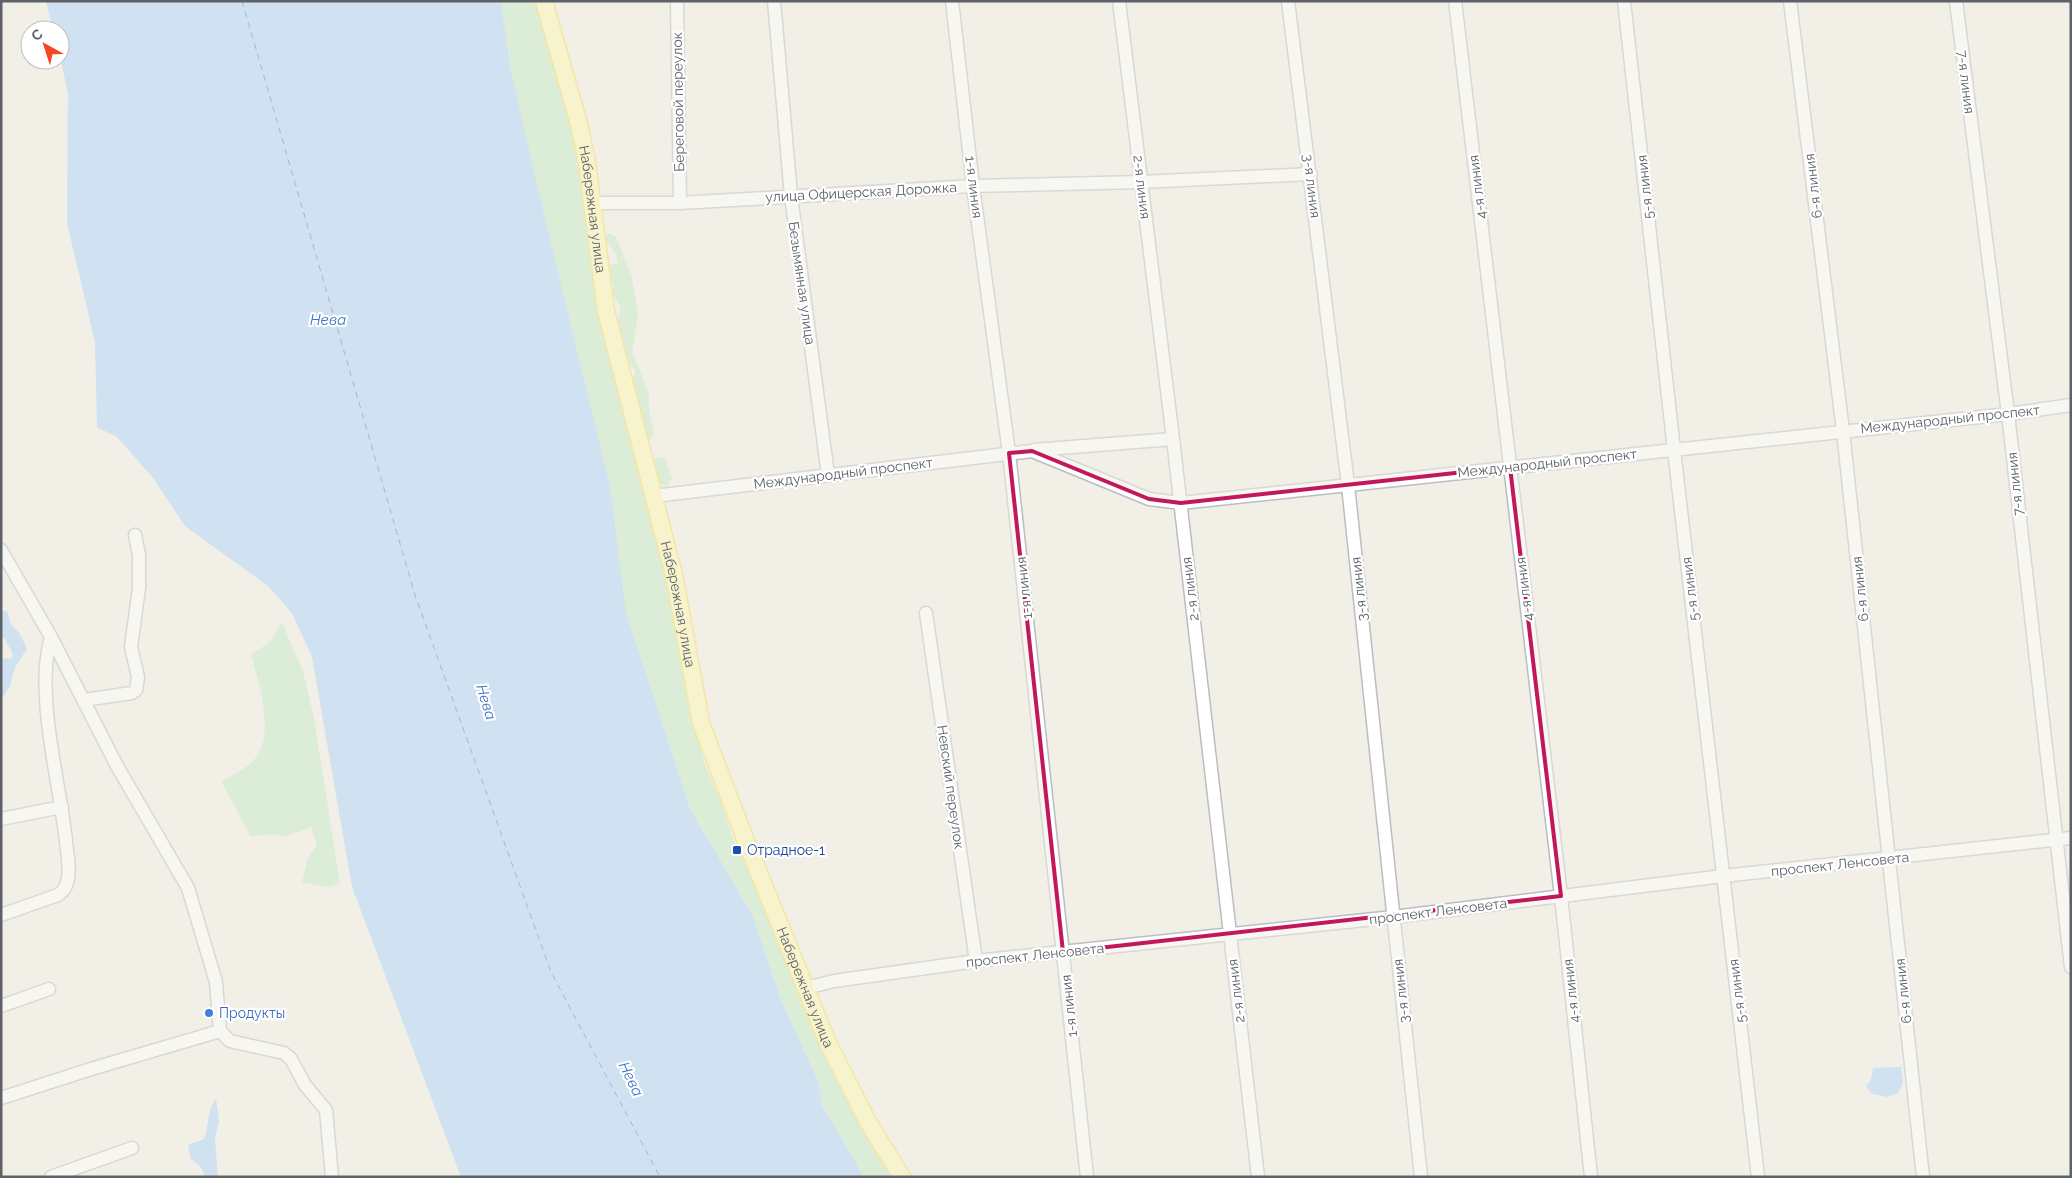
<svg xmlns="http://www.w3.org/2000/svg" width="2072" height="1178" font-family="Raleway,sans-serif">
  <rect width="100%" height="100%" fill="#f1efe6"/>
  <path fill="#c1eac4" d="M501 1H537L554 67 573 131 582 177 599 313 675 618 694 726 704 762 722 805 732 836 744 863 758 887 894 1177H864L822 1105 818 1081 781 1000 752 914 690 809 626 612 610 486 538 189 510 66Z
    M609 233 616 237 631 275 635 295 638 315 632 352 649 394V409L654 434 650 439 646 438 634 396 635 388 631 379 635 375V369L628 364 617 322 621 308 612 293 614 285C609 278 607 274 608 265L618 264 616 254 604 238Z
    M664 457 672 479 666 487C656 480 650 472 653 459Z
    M282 623 303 671 314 719 340 884 327 887 302 882 308 858 317 845 311 827 284 837 275 834 250 836 222 782C232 775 246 769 254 760 276 736 259 682 251 655L271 641Z"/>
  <path fill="#a8d2ff" d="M46 1H501L510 66 538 189 610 486 626 612 690 809 752 914 781 1000 818 1081 822 1105 864 1177H461L352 887 312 657 292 613 268 586 185 526 153 478 117 437 97 427 95 342 67 223 68 93 60 58V30H53Z
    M1 610 8 612 10 623 20 634 27 649 15 667 10 686 1 700V659L5 658 11 659 13 654 4 638 1 636Z
    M1901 1067 1903 1082 1898 1093 1888 1097 1872 1094 1866 1086 1871 1080 1873 1068Z
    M216 1099 219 1121 215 1139 218 1177H202L204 1174 200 1166 191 1159 188 1145 204 1139C209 1127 207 1109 216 1099Z"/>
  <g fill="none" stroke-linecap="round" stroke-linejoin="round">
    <path stroke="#3e75c4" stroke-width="1" stroke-dasharray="6 5" stroke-linecap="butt" d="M242 1 415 595 551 972 660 1177"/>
    <g stroke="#babdc2" stroke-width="15">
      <path id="minor" d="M677 1 680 203
        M774 1 791 196 828 475
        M952 1 973 186 1009 453 1087 1177
        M1119 1 1173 439 1258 1177
        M1288 1 1348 485 1421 1177
        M1455 1 1561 896 1591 1177
        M1624 1 1674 450 1758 1177
        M1790 1 1843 431 1923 1177
        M1956 1 2008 414 2071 967
        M592 203H680L973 186 1141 182 1311 174
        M1034 450 1173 439
        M654 496 1032 451 1149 499 1181 503 2008 414 2071 405
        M1 550 51 637 117 766 188 888 216 982 220 1031 230 1041 284 1053 291 1059 305 1085 326 1110 332 1177
        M926 613 976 961
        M84 700 132 693 136 690 138 677 131 647 139 588V555L135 535
        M1 819 62 807
        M1 915 58 895C63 891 65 889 67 883 71 870 67 854 66 841 61 798 51 756 47 713 45 687 44 662 51 637
        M806 988 834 981 976 961 1393 917 1723 876 2071 838
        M1 1006 49 989
        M1 1098 91 1069 220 1031
        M51 1177 132 1148"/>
    </g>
    <g stroke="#fcda54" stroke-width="19">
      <g id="major">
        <path id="s1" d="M544 1 579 124 587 162 606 311 674 575 701 723 744 836 827 1041 868 1122 902 1177"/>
      </g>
    </g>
    <use href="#minor" stroke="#fff" stroke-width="12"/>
    <use href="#major" stroke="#fff8ad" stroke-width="16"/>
  </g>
  <path d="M0 0H2072V1178H0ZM1032 451 1149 499 1181 503 1510 467 1561 896 1063 952 1009 453Z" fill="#f1efe6" fill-opacity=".55" fill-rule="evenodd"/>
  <path fill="none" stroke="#c2185b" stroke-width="4" stroke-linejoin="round" d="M1032 451 1149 499 1181 503 1510 467 1561 896 1063 952 1009 453Z"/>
  <rect fill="#1a4fb4" stroke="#fff" stroke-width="2" x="732" y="845" width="10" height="10" rx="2.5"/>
  <circle fill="#3f7fe0" stroke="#fff" stroke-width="2" cx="209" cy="1013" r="5"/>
  <g text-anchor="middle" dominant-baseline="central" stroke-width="4.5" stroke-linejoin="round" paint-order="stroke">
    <g font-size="14" fill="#5d6168" stroke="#fff">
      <text transform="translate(1966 82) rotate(83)">7-я линия</text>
      <text transform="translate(678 102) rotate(-91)">Береговой переулок</text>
      <text transform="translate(1312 186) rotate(83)">3-я линия</text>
      <text transform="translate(1813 186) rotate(-97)">6-я линия</text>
      <text transform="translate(974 187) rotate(83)">1-я линия</text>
      <text transform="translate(1142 187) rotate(83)">2-я линия</text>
      <text transform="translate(1477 187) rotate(-97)">4-я линия</text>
      <text transform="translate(1645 187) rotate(-96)">5-я линия</text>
      <text transform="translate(861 192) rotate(-3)">улица Офицерская Дорожка</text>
      <text stroke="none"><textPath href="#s1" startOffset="214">Набережная улица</textPath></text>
      <text transform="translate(802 283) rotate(82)">Безымянная улица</text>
      <text transform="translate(1950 419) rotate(-6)">Международный проспект</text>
      <text transform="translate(1547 463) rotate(-6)">Международный проспект</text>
      <text transform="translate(843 473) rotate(-7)">Международный проспект</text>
      <text transform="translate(2015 484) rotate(-96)">7-я линия</text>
      <text transform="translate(1024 588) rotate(-96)">1-я линия</text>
      <text transform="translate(1190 589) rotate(-97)">2-я линия</text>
      <text transform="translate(1359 589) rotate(-96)">3-я линия</text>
      <text transform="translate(1524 589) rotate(-97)">4-я линия</text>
      <text transform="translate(1690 589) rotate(-97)">5-я линия</text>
      <text transform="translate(1860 589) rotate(-96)">6-я линия</text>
      <text stroke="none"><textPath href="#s1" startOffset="619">Набережная улица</textPath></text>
      <text transform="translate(951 787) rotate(82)">Невский переулок</text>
      <text transform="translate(1840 864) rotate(-6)">проспект Ленсовета</text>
      <text transform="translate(1438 911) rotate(-7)">проспект Ленсовета</text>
      <text transform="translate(1035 955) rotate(-6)">проспект Ленсовета</text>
      <text stroke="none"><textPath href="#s1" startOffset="1024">Набережная улица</textPath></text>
      <text transform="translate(1236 991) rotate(-97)">2-я линия</text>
      <text transform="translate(1401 991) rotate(-96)">3-я линия</text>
      <text transform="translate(1571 991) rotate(-96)">4-я линия</text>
      <text transform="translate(1737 991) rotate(-97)">5-я линия</text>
      <text transform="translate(1903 991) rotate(-96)">6-я линия</text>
      <text transform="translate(1069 1006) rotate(-96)">1-я линия</text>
    </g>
    <g font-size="14" fill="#164399" stroke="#fff" text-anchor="start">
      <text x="747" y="850">Отрадное-1</text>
    </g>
    <g font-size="14" fill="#366cbe" stroke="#fff" text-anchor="start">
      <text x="219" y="1013">Продукты</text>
    </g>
    <g font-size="15" font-style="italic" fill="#3e75c4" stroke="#fff">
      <text x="328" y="320">Нева</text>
      <text transform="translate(486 702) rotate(73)">Нева</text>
      <text transform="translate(631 1079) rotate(64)">Нева</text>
    </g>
  </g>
  <rect width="2072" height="1178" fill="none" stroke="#5d6168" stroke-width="5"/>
  <g transform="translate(45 45) rotate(321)"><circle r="24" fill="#ffffff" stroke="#bec0c3"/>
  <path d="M0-4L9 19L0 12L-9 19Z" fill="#f74626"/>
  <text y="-8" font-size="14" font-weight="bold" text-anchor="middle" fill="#5d6168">С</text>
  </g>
</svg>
